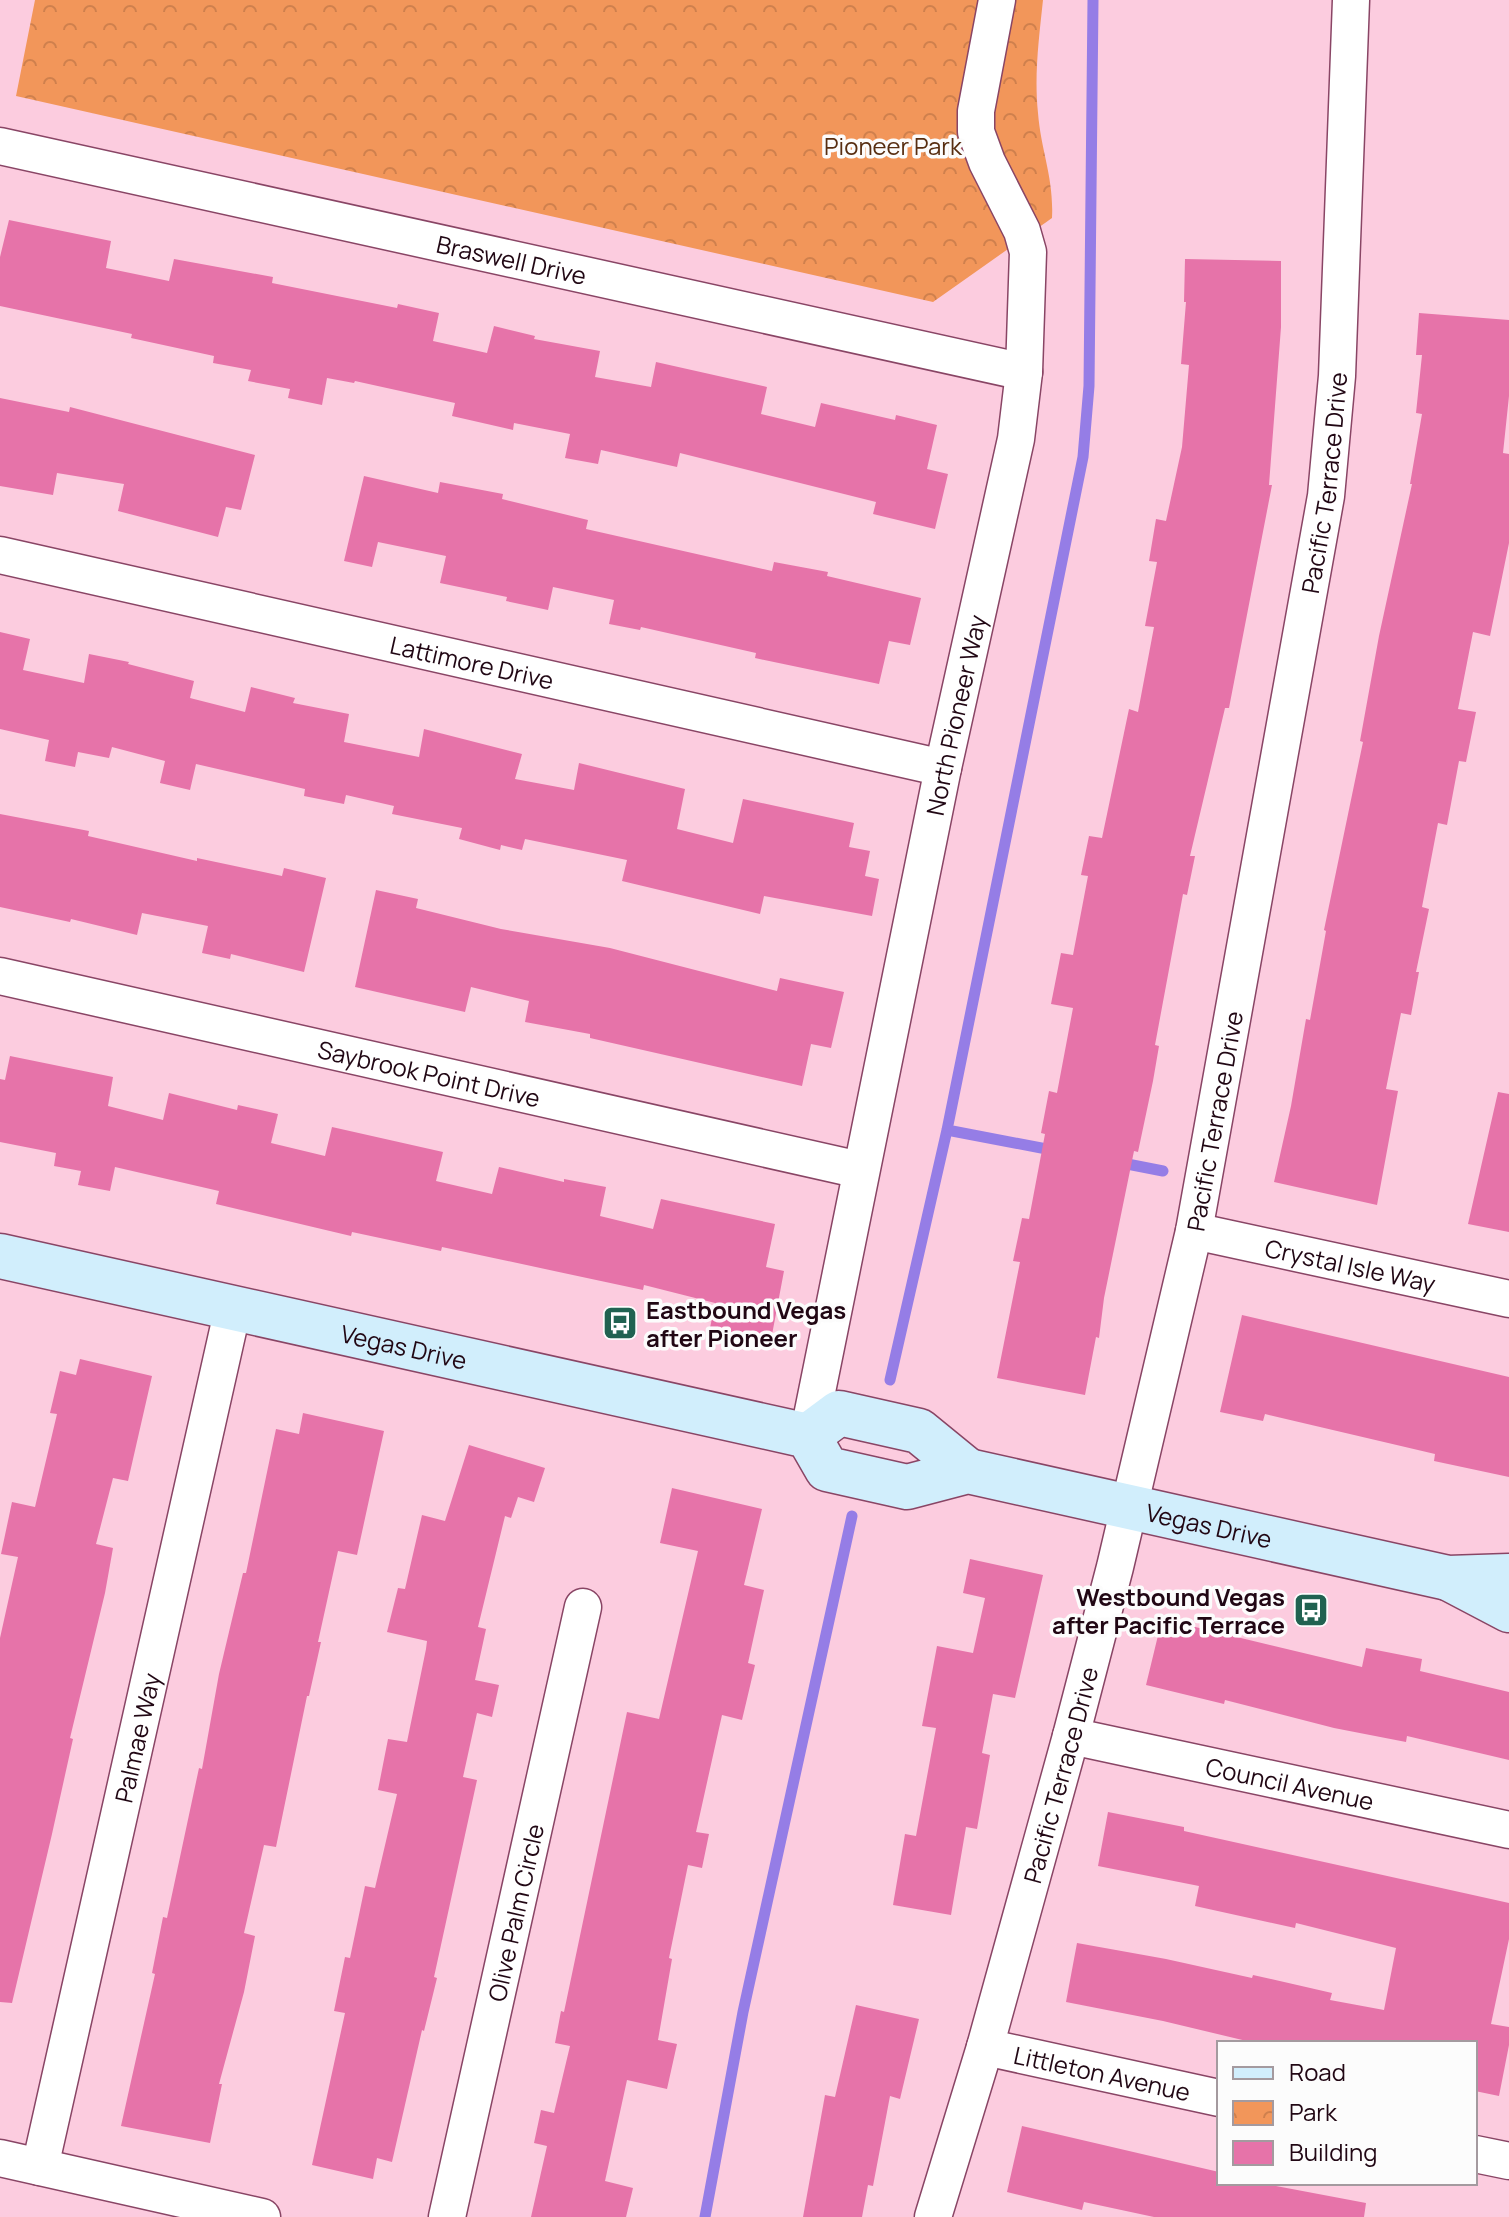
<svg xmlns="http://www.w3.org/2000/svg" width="1509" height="2217" font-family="Manrope,sans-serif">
  <defs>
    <pattern id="park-crowns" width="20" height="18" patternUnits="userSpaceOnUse" patternTransform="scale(2)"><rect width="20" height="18" fill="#f2965a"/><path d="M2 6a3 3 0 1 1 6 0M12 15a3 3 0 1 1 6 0" fill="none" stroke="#cf804d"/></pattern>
  </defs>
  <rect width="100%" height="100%" fill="#fcccdf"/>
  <path fill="url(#park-crowns)" d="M35 0H1043C1039 38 1034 75 1038 113 1041 151 1054 178 1052 218L933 302 16 96Z"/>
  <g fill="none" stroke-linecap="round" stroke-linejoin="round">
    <path stroke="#957de6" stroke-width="11" d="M947 1130 1057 1151
      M1117 1162 1163 1171
      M890 1380 947 1130 1083 457 1089 386 1093 0
      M705 2217 743 2012 852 1516"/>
  </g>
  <path fill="#e673a9" d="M9 220 111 241 106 268 169 281 174 259 273 277 272 283 397 308 398 304 439 313 433 341 487 353 494 326 535 336 534 339 600 351 595 377 651 387 656 362 767 387 761 414 815 427 821 403 895 420 896 415 937 425 927 469 948 474 935 529 873 514 876 502 680 453 677 467 601 450 598 464 565 458 570 434 514 423 513 430 452 416 455 403 355 381 354 383 327 378 322 405 288 398 290 389 248 381 251 370 213 363 214 356 131 338 132 334 0 306V257Z
    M1185 259 1281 261V327L1269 485H1272L1229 708H1225L1190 856H1195L1187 895 1183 894 1155 1045 1159 1046 1153 1081 1138 1152 1134 1151 1104 1298 1099 1338 1096 1337 1085 1395 997 1378 1020 1262 1013 1261 1022 1218 1029 1219 1045 1134 1041 1133 1049 1091 1057 1093 1073 1008 1051 1004 1061 953 1073 955 1088 876 1081 875 1089 836 1102 838 1129 709 1138 712 1154 627 1145 626 1157 562 1149 561 1156 519 1166 521 1182 447 1189 365 1181 364 1186 302H1184Z
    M1419 313 1509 320V396L1503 453 1509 454V543L1490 636 1473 632 1458 709 1476 712 1466 762 1459 761 1447 825 1438 823 1422 907 1429 909 1416 972H1419L1411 1015 1401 1013 1386 1089 1398 1091 1377 1205 1274 1182 1291 1106 1306 1019 1310 1020 1326 931 1324 930 1363 742 1360 741 1379 636 1412 484H1410L1422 414 1416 413 1422 355H1416Z
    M0 398 69 412 70 407 255 455 241 510 226 507 218 537 118 511 124 484 57 473 53 495 0 486Z
    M364 476 438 493 440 482 503 494 502 499 588 520 586 529 772 571 774 562 828 572 827 576 921 598 910 645 889 641 879 684 755 658 756 653 641 627 640 630 609 624 614 600 553 587 548 610 506 601 507 597 440 583 446 556 378 542 372 567 344 561Z
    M0 632 30 639 23 670 84 683 89 654 129 662 128 664 194 681 190 698 245 712 251 687 295 698 293 703 349 714 344 742 419 757 424 729 522 754 515 779 574 790 579 763 685 789 677 829 733 843 743 799 854 823 849 847 870 851 865 876 879 879 872 916 764 896 760 914 622 881 627 860 525 839 522 850 501 845 500 850 459 839 462 828 392 814 394 806 346 795 344 804 304 796 305 789 196 764 190 790 160 783 165 761 112 747 109 758 78 752 75 767 45 761 49 740 0 729Z
    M0 814 89 831 88 836 197 861V858L282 876 284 868 326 878 304 972 231 954 230 959 202 953 208 926 142 913 137 935 71 919 70 922 0 907Z
    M376 890 418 899 416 908 501 929 610 948 777 991 780 978 844 992 831 1048 811 1044 802 1086 590 1038V1034L525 1022 529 1001 471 987 465 1012 355 987Z
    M10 1056 113 1077 108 1106 163 1120 169 1093 237 1110 238 1105 278 1114 271 1143 325 1156 332 1127 443 1152 436 1181 492 1194 499 1167 564 1182V1179L606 1187 600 1216 653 1229 661 1199 775 1224 766 1267 784 1271 771 1340 710 1328 715 1303 644 1285 643 1290 442 1247 441 1251 352 1232 351 1236 216 1204 219 1191 115 1167 110 1191 78 1185 81 1171 54 1166 56 1153 0 1142V1079L5 1080Z
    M1498 1092 1509 1094V1232L1468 1224Z
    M1242 1315 1509 1377V1477L1434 1461 1435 1454 1265 1414 1263 1421 1220 1412Z
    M80 1359 152 1376 128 1481 113 1478 96 1544 113 1548 105 1593 70 1738 73 1739 52 1834 12 2003 0 2002V1638L18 1557 1 1554 12 1502 35 1507 57 1414 50 1413 60 1371 76 1375Z
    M303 1413 384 1431 357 1555 338 1551 318 1642H321L309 1696H307L276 1847 264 1845 244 1933 255 1936 244 1992 219 2084H222L210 2143 121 2126 155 1974 152 1973 163 1917 167 1918 199 1768 202 1769 219 1674 243 1573H246L276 1429 299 1434Z
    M469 1445 545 1468 534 1502 518 1497 511 1518 505 1516 478 1627 486 1629 475 1680 499 1685 492 1717 477 1713 463 1777 477 1780 434 1977 437 1978 424 2031 422 2030 392 2162 377 2158 373 2179 312 2165 345 2013 334 2011 345 1957 350 1958 365 1886 375 1888 397 1794 378 1790 388 1739 407 1742 426 1649 427 1641 387 1632 398 1588 405 1589 422 1515 445 1521Z
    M672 1488 762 1509 744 1585 764 1590 748 1663 755 1665 742 1720 722 1715 696 1832 709 1834 702 1868 688 1865 669 1958 672 1959 658 2040 677 2044 667 2089 627 2080 605 2181 633 2188 626 2217H531L547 2146 534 2143 541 2110 554 2113 570 2046 555 2043 561 2011 564 2012 627 1712 659 1719 698 1551 660 1543Z
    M970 1559 1043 1575 1015 1698 993 1694 982 1753 990 1755 977 1829 966 1827 951 1915 893 1905 905 1834 916 1836 936 1728 922 1726 937 1646 973 1653 985 1598 963 1593Z
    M1162 1619 1362 1667 1366 1648 1422 1659 1420 1671 1509 1692V1760L1407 1736 1406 1742 1334 1728 1225 1700 1224 1704 1146 1685Z
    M1108 1812 1184 1827V1831L1509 1903V1939L1491 2024 1509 2027V2045L1499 2096 1475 2091V2043H1255L1163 2021 1066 2002 1077 1943 1166 1959 1252 1978 1253 1975 1332 1993 1330 2000 1384 2010 1396 1948 1296 1923 1295 1928 1195 1906 1199 1886 1098 1866Z
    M856 2005 919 2019 900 2099 890 2096 873 2186 868 2185 862 2217H803L825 2095 835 2097Z
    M1022 2126 1219 2172V2183H1277L1276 2186 1366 2203 1364 2217H1154L1084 2202 1082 2210 1007 2192Z"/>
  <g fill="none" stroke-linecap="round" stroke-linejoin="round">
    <g stroke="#894565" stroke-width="39">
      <g id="minor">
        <path id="s1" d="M0 146 1024 372"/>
        <path id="s2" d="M0 555 943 768"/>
        <path id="s3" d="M0 976 860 1170"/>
        <path id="s4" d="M1194 1231 1509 1299"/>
        <path id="s5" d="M808 1436 943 768 1016 439 1024 372 1028 252 1022 231 987 162 976 132V111L997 0"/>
        <path id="s6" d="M1071 1736 1509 1830"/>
        <path id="s7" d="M985 2047 1219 2098"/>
        <path d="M1475 2154 1509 2161"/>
        <path d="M0 2158 262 2217"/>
        <path id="s8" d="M40 2167 233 1308"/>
        <path id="s9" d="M447 2217 583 1607"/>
        <path id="s10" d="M933 2217 985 2047 1071 1736 1115 1567 1194 1231 1326 496 1337 376 1351 0"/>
      </g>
    </g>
    <g stroke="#894565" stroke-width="47">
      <g id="secondary">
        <path id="s11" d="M0 1256 808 1436 827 1469 907 1487 968 1471 1448 1578 1509 1576"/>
        <path d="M808 1436 839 1413 919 1431 968 1471"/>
        <path d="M1450 1579 1509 1610"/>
      </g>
    </g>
    <use href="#minor" stroke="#fff" stroke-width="36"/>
    <use href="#secondary" stroke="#d1eefc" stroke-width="44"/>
  </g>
  <defs>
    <g id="bus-square" transform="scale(1.8)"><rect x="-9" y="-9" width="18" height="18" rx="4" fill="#216251" stroke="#fcfcfc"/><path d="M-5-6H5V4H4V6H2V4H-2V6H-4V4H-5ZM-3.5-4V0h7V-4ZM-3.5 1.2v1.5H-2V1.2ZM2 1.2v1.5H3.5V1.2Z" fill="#fff"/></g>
  </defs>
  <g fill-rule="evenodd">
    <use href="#bus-square" x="620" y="1323"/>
    <use href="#bus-square" x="1311" y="1610"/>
  </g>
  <g text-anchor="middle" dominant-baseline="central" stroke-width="7" stroke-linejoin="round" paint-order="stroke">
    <g font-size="24" fill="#582e11" stroke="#fcfcfc">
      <text x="893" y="145">Pioneer Park</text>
    </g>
    <g font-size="24" fill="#210714" stroke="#fcfcfc">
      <text stroke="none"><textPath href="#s1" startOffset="524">Braswell Drive</textPath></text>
      <text stroke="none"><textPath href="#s10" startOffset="1780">Pacific Terrace Drive</textPath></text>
      <text stroke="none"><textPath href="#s2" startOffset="484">Lattimore Drive</textPath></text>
      <text stroke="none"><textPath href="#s5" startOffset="736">North Pioneer Way</textPath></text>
      <text stroke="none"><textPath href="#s3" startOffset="440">Saybrook Point Drive</textPath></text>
      <text stroke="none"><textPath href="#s10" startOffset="1132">Pacific Terrace Drive</textPath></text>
      <text stroke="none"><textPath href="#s4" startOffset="160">Crystal Isle Way</textPath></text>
      <text stroke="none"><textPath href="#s11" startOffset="414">Vegas Drive</textPath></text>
      <text stroke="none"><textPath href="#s11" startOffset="1258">Vegas Drive</textPath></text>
      <text stroke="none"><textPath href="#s8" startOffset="440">Palmae Way</textPath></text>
      <text stroke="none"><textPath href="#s10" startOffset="460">Pacific Terrace Drive</textPath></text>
      <text stroke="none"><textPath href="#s6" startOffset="224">Council Avenue</textPath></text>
      <text stroke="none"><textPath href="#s9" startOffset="312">Olive Palm Circle</textPath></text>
      <text stroke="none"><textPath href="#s7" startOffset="120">Littleton Avenue</textPath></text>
    </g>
    <g font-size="24" font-weight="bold" fill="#210714" stroke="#fcfcfc" text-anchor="start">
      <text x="646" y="1309">Eastbound Vegas<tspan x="646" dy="28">after Pioneer</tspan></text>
      <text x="1285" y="1596" text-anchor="end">Westbound Vegas<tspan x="1285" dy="28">after Pacific Terrace</tspan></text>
    </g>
  </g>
  <rect x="1217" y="2041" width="260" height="144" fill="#fcfcfc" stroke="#a49a9f" stroke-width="2"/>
  <rect x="1233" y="2067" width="40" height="12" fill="#d1eefc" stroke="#a49a9f" stroke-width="2"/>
  <text x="1289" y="2081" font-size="24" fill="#210714">Road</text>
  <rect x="1233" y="2101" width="40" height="24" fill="url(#park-crowns)" stroke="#a49a9f" stroke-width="2"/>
  <text x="1289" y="2121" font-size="24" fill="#210714">Park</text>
  <rect x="1233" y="2141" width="40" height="24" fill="#e673a9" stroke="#a49a9f" stroke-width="2"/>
  <text x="1289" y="2161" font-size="24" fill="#210714">Building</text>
</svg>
